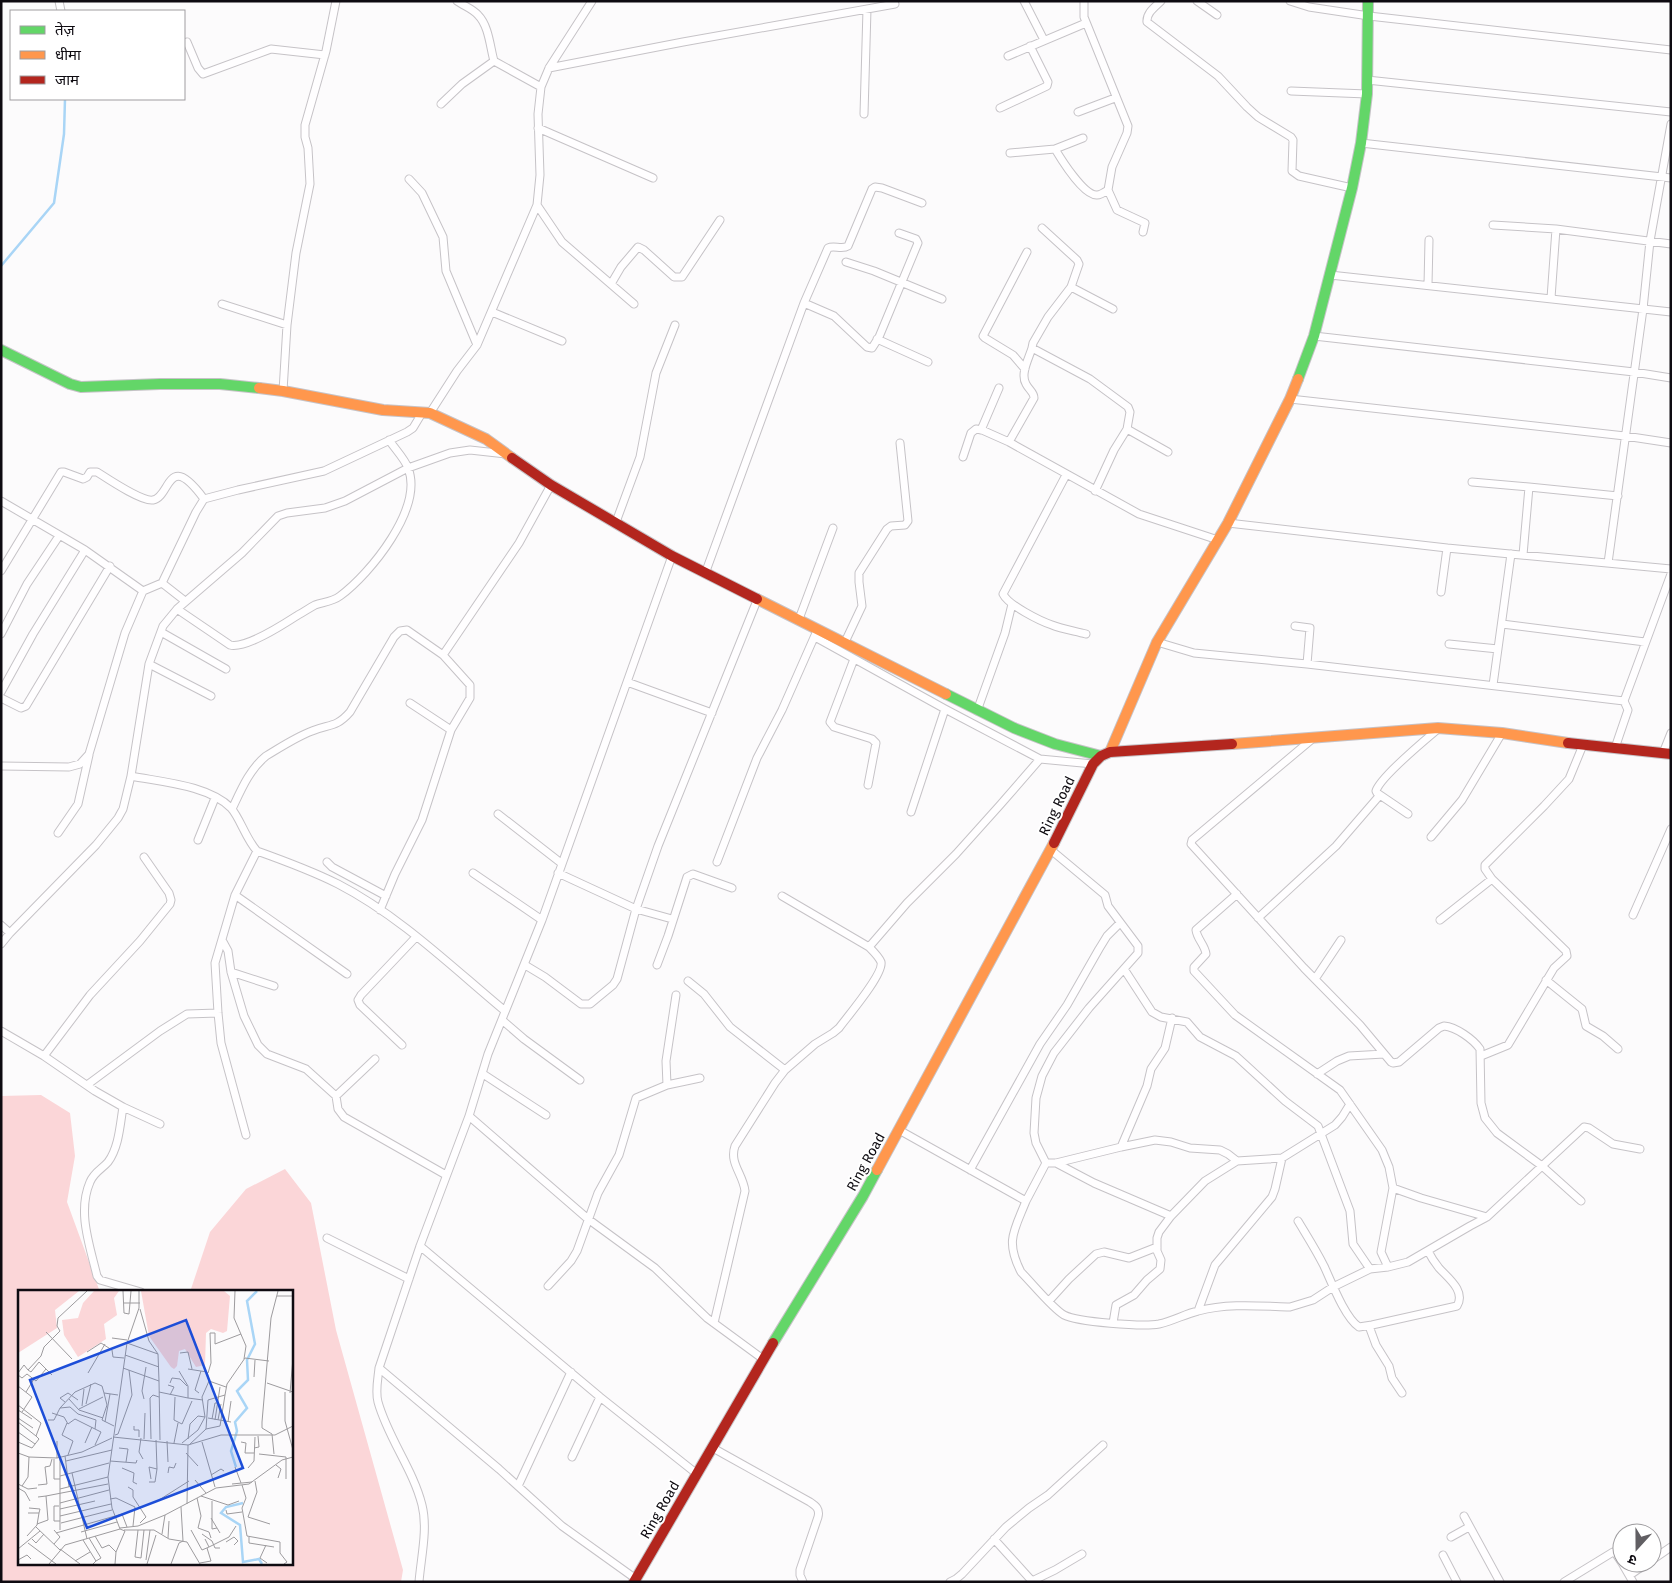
<svg xmlns="http://www.w3.org/2000/svg" width="1672" height="1583" font-family="'Fira Sans','Noto Sans Devanagari',sans-serif">
  <rect width="100%" height="100%" fill="#fcfbfc"/>
  <path fill="#fbd6d8" d="M41 1095 70 1113 75 1156 67 1202 100 1292H19V1564H291V1292H190L210 1232 246 1189 285 1169 311 1203 336 1330 403 1570 401 1582H1V1096Z"/>
  <g fill="none" stroke-linecap="round" stroke-linejoin="round">
    <path stroke="#a9d5f6" stroke-width="2.5" d="M1 266 54 203 64 134 65 99"/>
    <g stroke="#c6c3c7" stroke-width="9">
      <path id="street" d="M59 1 61 11
        M457 1C464 6 473 9 478 15 489 26 490 47 494 61
        M1024 1 1044 40
        M1084 1V17L1128 126 1127 133 1112 167 1108 190 1117 210 1145 223 1143 232
        M1161 1C1155 7 1146 13 1147 22L1218 76 1247 107 1258 117 1291 137 1293 140 1292 171 1299 176 1352 188
        M1197 1 1217 15
        M1290 1 1309 7 1369 16 1671 50
        M187 42 198 68 203 74 271 49 325 55
        M1008 56 1086 23
        M549 68 683 42 895 4
        M1367 80 1671 112
        M1291 91 1367 94
        M441 104 462 84 494 61 541 87
        M1000 108 1047 86 1048 82 1030 46
        M1078 112 1115 98
        M864 114 867 9
        M538 128 653 178
        M1361 143 1671 178
        M1055 149 1083 138
        M1010 153 1055 149C1061 159 1084 196 1097 195 1100 195 1105 192 1108 190
        M409 179 422 193 443 237 446 271 477 345
        M537 205 562 242 634 304
        M1493 225 1556 229 1671 244
        M1042 228 1077 260 1079 264 1071 287 1048 317 1033 343 1032 348 1090 379 1128 407 1130 412 1127 429
        M846 262 874 271 942 299
        M1330 275 1671 312
        M611 284 621 267 638 247 644 250 674 277H682L720 220
        M1428 285 1429 240
        M1071 287 1113 309
        M1551 298 1556 229
        M804 303 828 248C834 245 842 250 848 246L872 189 875 187 882 188 922 203
        M222 304 287 325
        M492 312 562 341
        M1314 336 1634 372 1671 378
        M877 339 928 362
        M1025 369 1013 355 985 338 983 336 1027 252
        M283 391 287 325 296 253 310 184 308 148 305 137V125L326 51 336 1
        M1290 399 1625 436 1671 443
        M430 413 457 371 477 345 537 205 540 175 538 114 541 87 549 68 592 1
        M981 430 999 388
        M1009 442 1034 398C1034 392 1029 390 1026 384 1020 374 1029 358 1032 348
        M963 457 971 433 976 429 982 430 1009 442 1139 514 1218 540
        M1066 475 1003 594C1008 605 1040 621 1052 625 1062 629 1075 631 1086 634
        M1472 482 1529 487 1523 555
        M1529 487 1618 496
        M1095 491 1114 450 1127 429 1168 452
        M1 501 85 550 143 591
        M616 522 640 457 656 373 675 325
        M1228 523 1447 548 1671 569
        M672 556 542 920 488 1054 469 1116 588 1219 655 1268 707 1318 763 1359
        M1608 563 1643 309 1650 241 1671 124
        M1 571 61 472H64L83 479 87 477 90 472H97C108 479 142 502 153 500 171 497 167 449 204 499
        M706 571 804 303 834 316 867 347 872 348 879 337 918 243 916 239 899 233
        M162 583 185 601
        M1441 592 1447 548
        M177 609 230 645C246 649 284 624 298 615 304 612 309 608 315 605 323 602 332 602 340 596 370 574 424 508 408 468 405 459 395 449 389 440
        M799 619 833 528
        M1502 624 1645 642
        M1295 626 1310 628 1307 664
        M161 632 226 669
        M1 634 27 584 59 536
        M815 637 945 709 1040 759
        M845 642 862 606 859 582V573L887 529 891 526 905 525 908 521 900 443
        M1157 642 1194 653 1307 664 1624 701
        M1449 644 1498 649
        M443 655 519 543 551 485
        M854 659 830 722 834 727 872 739 876 743 868 785
        M149 664 211 696
        M627 682 712 713
        M1493 685 1511 554
        M1 692 33 634 85 550
        M1 698 21 708 26 706 110 566
        M410 703 451 730
        M977 711 1005 633 1012 604
        M1311 740 1192 840 1191 844 1304 968 1360 1025 1391 1062 1393 1063 1399 1062 1439 1028 1444 1026C1456 1027 1473 1039 1480 1049L1481 1103 1485 1118 1497 1133 1542 1166 1581 1201
        M1615 748 1628 710 1624 701 1671 574
        M1663 753 1671 733
        M1 766 69 767 80 764 89 754 125 633 143 591 162 583 196 512 204 499 238 490 324 471 407 432 413 428 422 413
        M131 776C161 782 208 785 231 808 240 818 246 839 257 851
        M232 809C241 790 249 770 266 756 281 747 296 737 312 731 329 724 336 728 350 712L394 637 400 631 407 630 443 655 470 685V698L451 730 422 820 395 874 380 910
        M911 812 945 709
        M498 814 561 863
        M1408 814 1377 793 1376 791C1380 777 1425 740 1438 729
        M58 833 78 804 89 755
        M1431 837 1462 800 1502 733
        M198 840 215 798
        M327 862 332 867 386 896
        M717 862 757 758 782 710 816 633
        M473 873 542 920
        M558 873 636 909 672 919
        M1237 894 1196 930C1197 939 1205 945 1206 954L1194 967V971L1235 1015 1340 1090 1382 1150 1389 1167 1393 1188 1421 1198 1487 1217 1584 1127 1589 1128 1613 1144 1640 1149
        M235 895 347 974
        M782 896 869 947
        M1633 915 1671 829
        M1258 918 1336 846 1380 795
        M1440 920 1492 879
        M1 925 10 933 1 944
        M10 933 96 845 118 818 123 809 131 776 149 664 163 626 177 609 242 553 278 516 287 513 325 508 345 501 408 468 450 453 470 450 506 454
        M222 940 228 951 231 972 244 1016 258 1045 267 1054 306 1069 336 1096 375 1059
        M525 965 545 977 581 1004H590L613 985 617 979 636 909 658 846 758 598
        M657 965 668 936 687 877 693 874 732 888
        M1124 969 1152 1012 1161 1017 1187 1022 1200 1037 1236 1056 1285 1101 1318 1126 1350 1211 1353 1244 1370 1269
        M231 972 274 986
        M1315 979 1341 940
        M1546 980 1582 1009 1586 1026 1603 1036 1618 1049
        M688 981 704 994 730 1027 785 1070
        M502 1020 524 1039 580 1080
        M1 1031 44 1056 95 1091 123 1107 160 1124
        M402 1045 360 1005 358 1000 361 995 416 937
        M44 1056 90 995 140 941 170 904 171 900 169 893 144 857
        M1481 1056 1508 1045 1548 978 1554 968 1567 956 1566 951 1492 879 1485 869V865L1544 806 1569 779 1583 745
        M483 1074 546 1115
        M1317 1074 1337 1061 1349 1056 1384 1054
        M87 1085 160 1031 187 1014 218 1013
        M667 1085 700 1078
        M336 1096 338 1109 344 1117 446 1175
        M123 1107C120 1125 119 1147 108 1162 102 1169 94 1172 90 1182 77 1212 90 1246 97 1276L100 1280 141 1292
        M469 1116 420 1246 379 1368 499 1469 562 1526 636 1579
        M899 1130 1026 1201C1014 1231 1005 1241 1021 1272 1032 1283 1053 1309 1064 1315 1077 1322 1143 1327 1159 1324 1173 1321 1185 1314 1198 1311 1228 1303 1259 1306 1290 1307L1313 1300 1333 1287 1370 1269 1388 1267 1408 1262 1470 1226 1487 1217
        M246 1135 221 1043 218 1013 215 963 235 895 257 851C285 861 312 871 338 884 400 916 452 967 505 1011
        M1121 1147 1147 1086 1151 1069 1165 1048 1172 1018
        M1046 1163H1056L1121 1147 1155 1140 1171 1142 1190 1148 1220 1150 1228 1154 1237 1161 1282 1158 1335 1125 1342 1117 1350 1104
        M1056 1163 1094 1183 1171 1216
        M970 1170 1040 1044 1067 1005 1099 949 1107 936 1120 923
        M1026 1201 1046 1163 1036 1143 1034 1133 1036 1098 1042 1076 1054 1053 1089 1008 1138 953V946L1108 906 1105 895 1051 850
        M1298 1221C1307 1236 1316 1250 1324 1266 1331 1281 1345 1318 1359 1327L1372 1325 1457 1306C1466 1291 1448 1278 1439 1268 1435 1263 1431 1257 1428 1251
        M327 1238 409 1279
        M420 1246 600 1397 697 1474
        M1388 1267 1381 1252 1393 1188
        M548 1286 571 1261 577 1251 598 1193 619 1155 636 1098 667 1085 666 1061 676 995
        M1049 1301 1069 1279 1096 1254 1104 1252 1129 1258 1157 1247
        M1198 1311 1215 1265 1272 1197 1275 1189 1282 1158
        M714 1323 745 1191C743 1174 729 1163 735 1146L775 1083 785 1070 815 1044 833 1033 839 1028C847 1017 884 974 881 962 879 957 873 951 869 947L907 903 956 854 1000 805 1040 759 1093 764
        M1113 1323 1116 1305 1134 1295 1147 1280 1160 1269 1161 1260 1157 1251V1238L1159 1232 1171 1216 1205 1181 1237 1161
        M1369 1326 1376 1345 1389 1366 1392 1378 1402 1393
        M379 1368C378 1379 375 1391 378 1402 388 1438 413 1469 422 1505 428 1529 421 1557 419 1582
        M713 1448 810 1502C816 1506 820 1509 818 1517L800 1570V1575L803 1582
        M572 1457 600 1397
        M518 1486 571 1372
        M1464 1516 1500 1582
        M1451 1537 1469 1527
        M994 1539 1032 1581 1055 1570 1082 1554
        M1443 1555 1457 1582
        M1652 1560 1671 1547
        M1622 1563 1633 1582
        M1630 1575 1647 1563
        M950 1582 956 1579 962 1574 1006 1527 1029 1508 1048 1495 1103 1445
        M1564 1582 1613 1552 1616 1554 1622 1563"/>
    </g>
    <g stroke="#c6c3c7" stroke-width="12">
      <path id="fast" d="M1 350 70 384 81 387 160 384H220L259 388
        M1298 379 1314 336 1352 188 1361 143 1367 94 1368 1
        M946 694 1014 728 1055 744 1101 756
        M773 1343 863 1196 877 1170"/>
    </g>
    <g stroke="#c6c3c7" stroke-width="12">
      <path id="slow" d="M259 388 283 391 383 410 430 413 486 439 512 458
        M757 599 946 694
        M1232 744 1438 728 1502 733 1568 743
        M1110 752 1157 642 1228 523 1290 399 1298 379
        M877 1170 1054 843"/>
    </g>
    <g stroke="#c6c3c7" stroke-width="12">
      <path id="jam" d="M512 458 551 485 672 556 757 599
        M1568 743 1671 754
        M1054 843 1093 764 1101 756 1110 752 1232 744
        M634 1582 773 1343"/>
    </g>
    <use href="#street" stroke="#fffeff" stroke-width="7"/>
    <use href="#fast" stroke="#63d668" stroke-width="10"/>
    <use href="#slow" stroke="#ff974d" stroke-width="10"/>
    <use href="#jam" stroke="#b3261e" stroke-width="10"/>
  </g>
  <g text-anchor="middle" dominant-baseline="central" stroke-width="4" stroke-linejoin="round" paint-order="stroke">
    <g font-size="14" fill="#0e0b11" stroke="#fff">
      <text transform="translate(1057 806) rotate(-64)">Ring Road</text>
      <text transform="translate(866 1162) rotate(-61)">Ring Road</text>
      <text transform="translate(660 1510) rotate(-60)">Ring Road</text>
    </g>
  </g>
  <g transform="translate(18 1290)">
    <rect width="275" height="275" fill="#fcfbfc"/>
    <path d="M0 1H61L37 20 39 38 0 63ZM76 1H101L96 8 99 25 86 34 88 49 60 67 46 45 44 30 60 28 65 13ZM123 1H206L212 6 209 41 205 43 193 39 188 43 187 75 178 77 167 59 161 61 159 76 156 79 153 77 131 46Z" fill="#fbd6d8"/>
    <path fill="none" stroke="#a9d5f6" stroke-width="2.5" d="M218 177 213 161 219 141 217 132 229 118 219 101 230 90 229 70 237 54 229 11 239 1M225 213 208 217 203 223 222 235 225 272 241 269 244 274"/>
    <path fill="none" stroke="#9d9b9e" stroke-width="1" d="M105 1 106 23 111 24 113 1M217 1 216 28 228 56 226 69M259 6H275M106 13H122M122 19 131 51 140 64M28 42 54 69M94 48 109 50M109 53 140 64 141 91M69 62 83 53 94 60 95 67 106 68M162 63 170 62 174 79M107 65 141 77M105 78 141 91 142 150M170 79 189 82 191 91 208 97M10 80 13 82 21 72 34 85M0 83 6 75 10 80 23 66 26 57 42 41 39 36 40 28 69 1M70 83 87 54M190 83 193 73 192 43H197V54L223 44M0 85 4 88 9 84 18 91 28 79M236 87 237 70M152 93 154 88 162 89 169 96M249 93 275 102M150 95 156 97 152 105M0 96 14 107 4 122M8 102 16 89M141 102 170 108V96L161 81M267 102V131L275 160M86 103 89 115 84 130 96 136M181 103 177 100 183 81M272 103 275 68M157 107 156 130 164 134 174 111M170 108 185 110M51 109 61 120 85 128M126 109 124 101 128 77M47 112 42 108 50 103 60 110M68 114 73 94M0 115 23 133 18 146 21 149 14 158 0 152M64 116 66 99M42 118 57 102 77 93 84 96 86 103 100 105M61 119 85 107M0 120 14 129M34 123 46 127 50 134 57 129 83 142 77 155M0 128 15 138M190 128 213 132M194 129 197 113H200M30 130H36L42 118 52 117 60 124 78 130 77 139M197 130 202 97M200 130 203 114M0 132 18 146M87 132 92 104M210 132 213 111M49 133 44 145 55 151 50 165M116 136V140H121V147M188 139 202 136 207 105M0 142 17 154M97 145 100 144 114 105 111 80M95 147 170 155 203 145H257L275 136M123 148 121 162 125 169M126 149 127 123M133 149 132 108 135 105 141 107M170 149 172 134 180 126 187 127M149 151 150 172M184 152 197 197M223 152 228 153 227 163H236M67 153 74 137M156 153 160 133M164 153 180 140 187 127 184 107 191 91M171 155 188 139 190 110 207 105 209 94 227 68 251 71M101 158 110 159 108 172M236 158 241 157 240 146M0 163 11 167 39 168 64 162 94 148M168 163 180 176M241 164 268 167V189M256 164 254 144 244 138V132L253 28 260 1M47 166 51 197M39 168V151M36 169V189H42M48 171 94 160M92 171 118 173 119 170M258 175 263 179 260 188M217 177 223 193M104 178 116 183 115 192 119 194M230 178 236 171 237 147M54 183 69 249M150 183 151 177 156 178 158 173M193 185 203 179 206 181M42 186 91 173M133 189 131 177 139 179 138 150M177 190 188 203M237 191 239 202 230 227 252 234M131 192H137L139 179M0 194 10 199 19 198M214 194 234 192M20 195 29 194 27 177 32 176 34 169M224 195 228 208 224 218 229 246 262 252V263L269 272 266 274M4 196 10 187 11 167M110 197 115 200V207L128 227 122 233M0 198 7 202 12 211M42 199 90 187M28 206 90 194M183 206 210 215 221 211M179 208 183 226 180 238 191 242 193 248M92 209 98 208 117 217 115 236M141 210 171 191M194 211V239L199 238M42 213 91 200M169 214 170 155M41 216H36V231H42M11 218 22 219 21 223M42 219 77 211M208 220 209 224 224 222M42 226 93 214M193 228 202 243M43 233 94 220M19 234 30 230 28 206 20 207M18 237 42 260M102 238 120 236 147 225 198 198 231 194 264 170 275 167M36 240 42 247 36 254M42 240V167M106 240H136L151 249 169 252 182 274M120 240 117 267 123 268 126 240M173 240 184 260 191 257 187 249M63 242 99 232M38 243 104 224 109 237M144 244 147 225M184 244 194 251 197 258H202M9 246 19 235 21 223H10M77 246 84 258 91 255 98 262M231 247V253L256 257M71 248 83 268 78 271M150 248 151 231M14 249 18 253 26 244M65 250 78 271 75 274M208 252 216 247 220 251 216 255M10 253 38 274M248 255 242 268 249 273M191 257 211 247 218 236M0 259 22 241M42 259 62 274M0 270 9 265 13 269M128 270 132 240M57 271 72 262M182 273 193 271 189 258M31 274 47 255 102 239M97 274 98 262 107 241 102 239 94 218 90 187 109 53 121 18V1M129 274 138 245M153 274 161 253 165 251 163 217"/>
    <path fill="#1d4ed8" fill-opacity="0.15" stroke="#1d4ed8" stroke-width="2.5" d="M168 30 225 178 69 238 12 90Z"/>
    <rect width="275" height="275" fill="none" stroke="#0e0b11" stroke-width="2.5"/>
  </g>
  <rect width="1672" height="1583" fill="none" stroke="#0e0b11" stroke-width="5"/>
  <rect x="10" y="10" width="175" height="90" fill="#ffffff" stroke="#9f9da0"/>
  <rect x="20" y="26" width="25" height="8" fill="#63d668" stroke="#9f9da0"/>
  <text x="55" y="35" font-size="15" fill="#0e0b11">तेज़</text>
  <rect x="20" y="51" width="25" height="8" fill="#ff974d" stroke="#9f9da0"/>
  <text x="55" y="60" font-size="15" fill="#0e0b11">धीमा</text>
  <rect x="20" y="76" width="25" height="8" fill="#b3261e" stroke="#9f9da0"/>
  <text x="55" y="85" font-size="15" fill="#0e0b11">जाम</text>
  <g transform="translate(1637 1548) rotate(201)"><circle r="24" fill="#ffffff" stroke="#9f9da0"/>
  <path d="M0-4L9 19L0 12L-9 19Z" fill="#615f63"/>
  <text y="-8" font-size="14" font-weight="bold" text-anchor="middle" fill="#0e0b11">उ</text>
  </g>
</svg>
